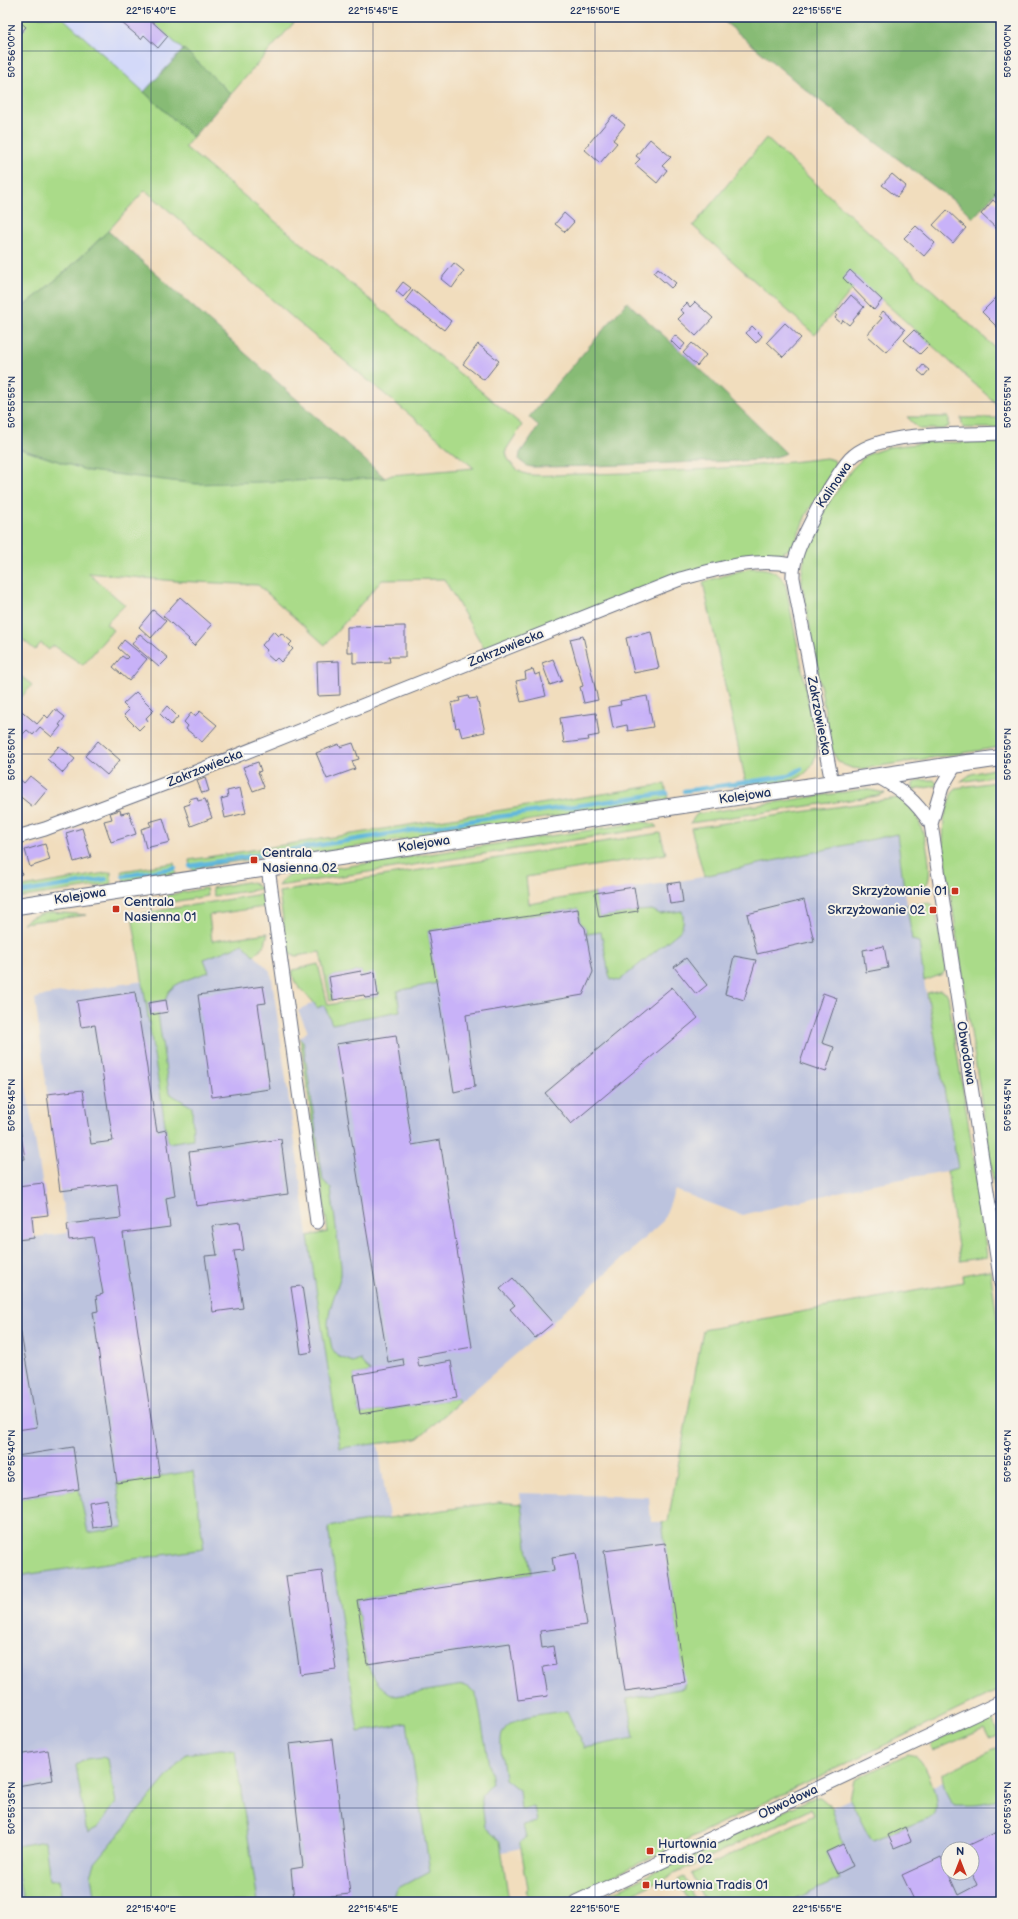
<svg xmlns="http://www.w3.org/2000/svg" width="1018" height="1919" font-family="'Balsamiq Sans',sans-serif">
  <rect width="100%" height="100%" fill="#f7f3e8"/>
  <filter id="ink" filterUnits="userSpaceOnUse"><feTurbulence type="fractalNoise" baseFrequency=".025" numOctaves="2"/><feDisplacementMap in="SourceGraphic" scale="8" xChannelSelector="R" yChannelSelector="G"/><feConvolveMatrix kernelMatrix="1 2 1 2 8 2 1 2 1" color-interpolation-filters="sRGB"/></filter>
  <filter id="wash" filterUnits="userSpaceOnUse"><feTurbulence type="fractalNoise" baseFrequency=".012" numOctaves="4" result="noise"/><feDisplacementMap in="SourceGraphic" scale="16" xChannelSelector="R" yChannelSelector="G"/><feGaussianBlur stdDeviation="0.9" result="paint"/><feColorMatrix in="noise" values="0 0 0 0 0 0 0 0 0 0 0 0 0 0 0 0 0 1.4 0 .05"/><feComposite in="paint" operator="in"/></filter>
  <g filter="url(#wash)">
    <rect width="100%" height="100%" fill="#f1ddbd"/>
    <path fill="#d3d9f9" d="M62 17H147L184 49 144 92Z"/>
    <path fill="#bcc3de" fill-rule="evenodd" d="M897 834 912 940 919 941 925 987 958 1169 868 1185 742 1215 675 1190 663 1221 535 1338 417 1439 378 1444 389 1518 498 1502 521 1504 520 1493 649 1497 651 1522H662L703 1807 529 1889 521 1848 502 1852 501 1902H17V1576L204 1549 123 1527 88 1533 79 1489 17 1499V1035L48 1215 32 1217 34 1237 68 1233 60 1191 35 999 47 995 144 981 243 944 271 972 308 1235 328 1232 300 1038 308 1031 298 1011 314 1002 324 1005 333 1024 397 991 411 988 401 924 697 878Z
      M1001 1759V1902H717L830 1808 850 1799 878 1808ZM948 1849H972V1873H948Z"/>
    <path fill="#aadb89" stroke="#628574" d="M17 17H62L193 137 185 147 522 425 506 450C506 461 516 471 526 474 535 477 570 474 581 474 663 473 745 468 826 458L834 460 835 464 834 470 806 515 793 547 780 554 762 555 721 562 485 650 444 579 382 580 325 645 258 585 176 581 88 573 125 605 106 624 113 630 83 665 53 645 49 650 41 643 35 650 17 635V448L89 471 385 478 392 475 474 468 306 329 145 190 108 231 65 272 17 312Z
      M147 17H299L231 94Z
      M766 138 1001 353V408L850 271 854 287 815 335 693 226Z
      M907 417H949V426L943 429H919Z
      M961 418H1001V428H963Z
      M933 442 1001 443V747L861 769 852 768 844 765 837 760 832 750 801 578 806 548 825 509 852 469 862 459 869 454 889 447Z
      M750 568C766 568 775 569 785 582L817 745C815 786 779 783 747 788L703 582Z
      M17 673 32 685 17 702Z
      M997 768 998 776 960 782 971 774Z
      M921 780H934L937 784 936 786 913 790V783Z
      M1001 781V1233L943 844 944 819 951 795 956 788Z
      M665 784 668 799 310 854 308 850 202 867 201 871C192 872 190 869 189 860Z
      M865 789 885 793 877 796 690 823 697 814Z
      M898 798C904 803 912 808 916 815 924 829 933 867 928 882L925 886 904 889 897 834 704 876 691 828Z
      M644 822 654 824 657 827 278 886 283 879 289 875Z
      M660 833 666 854 526 877 529 904 595 893 599 917 638 911 652 910 660 914 682 911C684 918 684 924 680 931L619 981 611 979 609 974 601 932 587 934 585 928 580 922 578 909 428 931 437 983 397 991 400 1011 332 1024 324 1005 317 1008C311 994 290 987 293 970L318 964 328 1005 378 996 362 975 361 971 329 977 333 1000 330 1001 320 952 296 956 288 954 279 892Z
      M174 863 176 874 124 882 122 871Z
      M111 872V884L17 898V888Z
      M247 882 255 884 261 889 214 896 212 888Z
      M206 888 207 896 143 907 169 895Z
      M262 894 264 907 209 915 212 941 268 933 265 944 254 956 243 944 204 959 209 972C196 977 166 983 166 1000L148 1003 150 1014 158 1013 169 1093 192 1107 193 1139 168 1143 132 915Z
      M927 903 932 904 935 909 946 969 943 974 924 981 919 942 912 940 907 905Z
      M52 912 87 915 23 923C32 915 41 914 52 912Z
      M940 990 946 992 948 996 975 1165 987 1257 960 1261 947 1171 958 1168 927 993Z
      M17 996 23 1046 20 1053 17 1035Z
      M300 1038 303 1041 323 1180 331 1189 341 1266V1275L330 1309 328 1323 329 1334 332 1348 337 1356 353 1362 360 1359 364 1366 371 1372 354 1375 360 1414 457 1398 459 1402 417 1439 340 1448 308 1236 328 1232Z
      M990 1270 1001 1342V1689L559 1902H531L525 1891 528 1889 520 1843 526 1838 523 1825 537 1822 534 1807 521 1809 519 1790 505 1779C504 1767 500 1752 501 1739 503 1714 548 1714 567 1711L584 1748 634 1738 627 1699 685 1688 662 1522 668 1521 703 1330 963 1282 962 1275Z
      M193 1471 204 1549 17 1576V1499L79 1489 88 1533 123 1527 117 1483Z
      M498 1502 521 1504 531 1574 357 1600C362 1632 360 1682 396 1696L463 1685C472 1688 475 1692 478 1701L492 1783 481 1795 485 1827 500 1841 509 1902H391L398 1888 430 1871 407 1723 358 1732 328 1527Z
      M989 1718 992 1719 998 1734 996 1737 989 1739 984 1729 933 1751 931 1748 932 1743Z
      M1001 1746V1795C989 1807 971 1805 955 1805 947 1800 942 1782 942 1774Z
      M221 1749 235 1751 258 1902H95L91 1875 95 1863 186 1754Z
      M907 1754C911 1755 915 1755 918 1758 928 1767 943 1806 933 1817L873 1839 869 1837 850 1799 854 1780Z
      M102 1757 108 1759 116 1803 97 1828 89 1832 86 1828 76 1765 86 1759Z
      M814 1797H820L832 1807 843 1844 826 1852 840 1879 788 1902H705L691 1873 814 1815 811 1809 615 1902H592Z
      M45 1841 50 1881 59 1880 62 1902H23L17 1867V1846Z
      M684 1877 696 1902H689L678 1880Z"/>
    <path fill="#87bb75" stroke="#51756a" d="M719 17H1001V187L973 218 962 207 806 90Z
      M184 49 231 94 193 137 144 92Z
      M108 231 385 478 197 484 89 471 17 448V336L25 329 17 321V312L65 272Z
      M627 302 697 366 786 453C767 463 721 461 698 462 643 464 588 467 532 467L527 466 519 460 520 453 539 426 529 417Z"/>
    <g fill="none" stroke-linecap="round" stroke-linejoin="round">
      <path stroke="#60b7dd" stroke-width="4.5" d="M684 791 789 776 801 769
        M190 866 476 820 667 793
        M123 876 175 868
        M17 893 106 879"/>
    </g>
    <g id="blocks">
      <path fill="#c8b2f8" d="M115 17H147L168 36 158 48 144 35 141 39Z
        M17 19 26 27 17 37Z
        M613 115 625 125 613 140 617 143 600 163 584 149Z
        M650 139 671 157 662 166 667 170 657 183 635 164 640 159 636 156Z
        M892 174 906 186 897 197 882 185Z
        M1001 187V200L994 195Z
        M993 200 1001 207 997 213 1001 217V225L997 229 981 214Z
        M947 210 966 228 953 243 933 225Z
        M564 213 574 222 565 232 555 224Z
        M916 226 935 243 924 256 904 238Z
        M454 263 464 271 452 288 441 279Z
        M658 268 676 283 671 288 654 273Z
        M850 270 882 300 874 310 843 278Z
        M403 282 411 288 403 297 396 291Z
        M413 290 451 321 444 330 405 301Z
        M851 295 864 307 849 325 843 320 841 323 835 318 837 315 835 314Z
        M997 297 1001 301 1000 330 982 312Z
        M695 302 713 318 696 336 678 319 684 313 680 310 687 303 690 307Z
        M883 311 905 330 886 352 867 335 882 318 879 316Z
        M785 323 801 338 783 357 767 342Z
        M752 326 762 336 756 343 746 333Z
        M914 330 930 344 920 354 904 340Z
        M675 335 685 344 680 350 671 341Z
        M692 343 706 355 697 366 683 353Z
        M478 344 499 361 484 380 463 364Z
        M923 365 929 370 924 376 918 371Z
        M180 597 212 625 194 646 188 640 189 639 163 616Z
        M153 610 166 621 151 638 139 627Z
        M405 626V657H389L390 662 353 663V652H347V627Z
        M274 631 279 636 281 633 292 642 289 645 293 649 281 662 277 658 274 661 265 653 267 650 262 645Z
        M651 632 659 668 634 673 626 638Z
        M140 634 168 658 159 667 132 644Z
        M583 636 598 700 584 703 580 687 583 686 570 639Z
        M124 640 147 659 129 681 113 667 122 656 126 659 128 657 118 648Z
        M553 659 562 681 550 685 542 663Z
        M339 661 340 695 318 696 317 662Z
        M533 669 535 675 540 673 546 696 521 702 516 681 526 679 525 672Z
        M136 692 154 710 146 718 148 721 139 730 124 715 129 710 123 704Z
        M468 696 469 699 477 698 485 732 462 737 459 727 456 728 451 703 460 701 459 698Z
        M647 696 653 727 628 731 627 725 613 728 609 707 621 705 620 701Z
        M167 706 178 717 171 725 160 714Z
        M17 707 37 724 45 715 48 718 55 709 65 717 59 725 61 726 52 737 40 727 33 735 27 730 21 736 17 732Z
        M200 711 217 725 202 742 186 729 188 726 184 722 191 713 195 716Z
        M596 713 599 735 588 737 589 740 564 743 560 718Z
        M98 741 120 760 107 775 85 756Z
        M353 743 359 759 352 761 355 769 327 779 316 753 339 744 340 747Z
        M59 746 75 759 63 773 47 759Z
        M258 762 261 771 258 772 264 787 253 791 243 767Z
        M30 776 47 790 33 807 17 794V777L24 783Z
        M205 778 209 791 202 793 197 781Z
        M240 788 246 813 225 818 221 799 228 797 227 791Z
        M197 797 198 801 205 799 212 818 191 826 184 806 190 804 189 799Z
        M120 810 121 814 129 812 136 834 111 842 104 821 112 819 110 813Z
        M163 818 170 842 146 848 141 829 151 826 149 822Z
        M82 828 91 857 74 862 66 833Z
        M45 844 50 860 30 867 25 850Z
        M17 858 22 874 17 876Z
        M680 882 683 902 670 904 667 884Z
        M634 887 638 911 599 917 595 893Z
        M804 900 814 941 757 954 747 914Z
        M578 909 580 922 585 928 593 972 583 995 466 1015 475 1087 454 1092 428 931Z
        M884 946 888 968 866 972 863 950Z
        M734 956 756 960 744 1000 725 994Z
        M686 958 707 985 696 994 674 967Z
        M361 971 362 975 375 972 378 996 365 998 364 995 333 1000 329 977Z
        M263 986 266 1003 258 1004 270 1089 212 1097 198 995Z
        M672 987 698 1018 571 1124 545 1093Z
        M135 992 157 1132 166 1130 175 1196 166 1198 170 1227 123 1233 160 1477 117 1483 93 1312 98 1311 96 1296 103 1294 93 1237 69 1240 67 1224 121 1218 117 1184 60 1191 47 1094 83 1090 91 1144 113 1141 95 1025 81 1027 77 1001Z
        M823 993 837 998 822 1043 834 1047 826 1072 800 1063Z
        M166 1000 168 1012 150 1015 148 1003Z
        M396 1035 412 1145 440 1140 472 1347 417 1357 419 1367 451 1361 457 1398 360 1414 354 1375 404 1366 403 1359 388 1362 336 1044Z
        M17 1129H20L25 1159 17 1161Z
        M281 1139 288 1194 196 1206 189 1152Z
        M43 1183 48 1215 32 1217 34 1238 17 1240V1186Z
        M240 1222 244 1250 234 1251 243 1308 213 1312 205 1256 217 1255 212 1226Z
        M513 1278 553 1323 535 1338 510 1309 515 1305 500 1289Z
        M302 1286 312 1352 301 1354 291 1287Z
        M17 1310 37 1427 17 1430Z
        M73 1447 79 1489 17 1499V1456Z
        M107 1499 111 1525 93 1528 89 1502Z
        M665 1543 685 1683 625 1691 604 1551Z
        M576 1553 587 1625 540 1631 542 1648 553 1646 556 1665 543 1667 548 1696 518 1700 510 1643 367 1664 357 1600 554 1571 552 1557Z
        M322 1571 336 1669 300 1674 286 1576Z
        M332 1739 350 1894 294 1900 291 1869 303 1867 289 1744Z
        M48 1750 53 1780 17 1786V1755Z
        M905 1827 911 1841 894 1848 888 1835Z
        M1001 1830V1902H915L902 1875 941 1857 958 1895 977 1885 972 1873V1849H961Z
        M843 1844 853 1866 837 1874 826 1852Z"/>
    </g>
  </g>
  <g filter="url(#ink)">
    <use href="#blocks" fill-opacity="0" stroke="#666c7f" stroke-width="1"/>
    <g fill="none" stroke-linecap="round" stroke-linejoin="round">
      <g stroke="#666c7f" stroke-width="15">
        <path id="minor" d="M955 765 942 787 931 824 1001 1283
          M877 776C902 790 915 800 931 824
          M832 783 793 578C792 556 805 535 814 516 821 502 840 470 850 459 880 428 961 436 1001 433
          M17 837 45 829 183 777 680 579C718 569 754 557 793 565
          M268 868 317 1222
          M576 1902 1001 1702"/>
      </g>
      <g stroke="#666c7f" stroke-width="18">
        <path id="tertiary" d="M17 906 676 806 1001 758"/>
      </g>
      <use href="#minor" stroke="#fff" stroke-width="13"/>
      <use href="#tertiary" stroke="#fff" stroke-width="16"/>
    </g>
  </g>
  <path fill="none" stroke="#1b2f5e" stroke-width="1" stroke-opacity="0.45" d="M151 17V1902M373 17V1902M595 17V1902M817 17V1902M17 51H1001M17 402H1001M17 754H1001M17 1105H1001M17 1456H1001M17 1808H1001"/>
  <g fill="#c8321e" stroke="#f7f3e8" stroke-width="1.5">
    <rect x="250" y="856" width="8" height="8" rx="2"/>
    <rect x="951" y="887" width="8" height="8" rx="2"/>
    <rect x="112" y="905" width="8" height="8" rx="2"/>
    <rect x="929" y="906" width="8" height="8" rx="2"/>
    <rect x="646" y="1847" width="8" height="8" rx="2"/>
    <rect x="642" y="1881" width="8" height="8" rx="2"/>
  </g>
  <g text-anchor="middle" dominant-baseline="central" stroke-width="4" stroke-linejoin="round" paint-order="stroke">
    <g font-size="13" fill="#1b2f5e" stroke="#f7f3e8">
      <text transform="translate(834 485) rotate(-56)">Kalinowa</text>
      <text transform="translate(506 648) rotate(-22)">Zakrzowiecka</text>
      <text transform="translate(819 716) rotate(79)">Zakrzowiecka</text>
      <text transform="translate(205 768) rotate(-22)">Zakrzowiecka</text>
      <text transform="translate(745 796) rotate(-8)">Kolejowa</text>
      <text transform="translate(424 844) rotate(-9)">Kolejowa</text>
      <text transform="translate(80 896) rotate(-9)">Kolejowa</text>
      <text transform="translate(966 1053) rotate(81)">Obwodowa</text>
      <text transform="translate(788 1802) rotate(-25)">Obwodowa</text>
    </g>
    <g font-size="13" fill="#1b2f5e" stroke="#f7f3e8" text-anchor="start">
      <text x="262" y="853">Centrala<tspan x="262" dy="15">Nasienna 02</tspan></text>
      <text x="947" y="891" text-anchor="end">Skrzyżowanie 01</text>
      <text x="124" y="902">Centrala<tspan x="124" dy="15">Nasienna 01</tspan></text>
      <text x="925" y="910" text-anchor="end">Skrzyżowanie 02</text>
      <text x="658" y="1844">Hurtownia<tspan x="658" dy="15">Tradis 02</tspan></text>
      <text x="654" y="1885">Hurtownia Tradis 01</text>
    </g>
  </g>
  <rect width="1018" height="1919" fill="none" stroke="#f7f3e8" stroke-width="44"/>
  <g transform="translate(960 1861)"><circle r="19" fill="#f7f3e8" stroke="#9fa5b1"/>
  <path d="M0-3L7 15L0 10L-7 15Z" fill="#c8321e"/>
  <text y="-6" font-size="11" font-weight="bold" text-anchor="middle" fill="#1b2f5e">N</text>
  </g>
  <rect x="22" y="22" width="974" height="1875" fill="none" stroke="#1b2f5e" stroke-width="1.5"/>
  <g font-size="10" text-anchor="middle" fill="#1b2f5e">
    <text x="151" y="14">22°15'40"E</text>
    <text x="373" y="14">22°15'45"E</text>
    <text x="595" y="14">22°15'50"E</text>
    <text x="817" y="14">22°15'55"E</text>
    <text transform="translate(11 51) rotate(-90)" y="4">50°56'00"N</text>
    <text transform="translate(1007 51) rotate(-90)" y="4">50°56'00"N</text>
    <text transform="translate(11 402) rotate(-90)" y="4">50°55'55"N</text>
    <text transform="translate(1007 402) rotate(-90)" y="4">50°55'55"N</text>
    <text transform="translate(11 754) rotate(-90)" y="4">50°55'50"N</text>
    <text transform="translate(1007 754) rotate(-90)" y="4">50°55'50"N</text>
    <text transform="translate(11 1105) rotate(-90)" y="4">50°55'45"N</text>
    <text transform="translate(1007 1105) rotate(-90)" y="4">50°55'45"N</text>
    <text transform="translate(11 1456) rotate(-90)" y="4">50°55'40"N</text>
    <text transform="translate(1007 1456) rotate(-90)" y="4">50°55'40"N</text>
    <text transform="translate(11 1808) rotate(-90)" y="4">50°55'35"N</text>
    <text transform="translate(1007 1808) rotate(-90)" y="4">50°55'35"N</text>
    <text x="151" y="1912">22°15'40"E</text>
    <text x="373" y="1912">22°15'45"E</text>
    <text x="595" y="1912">22°15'50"E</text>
    <text x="817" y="1912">22°15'55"E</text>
  </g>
</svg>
